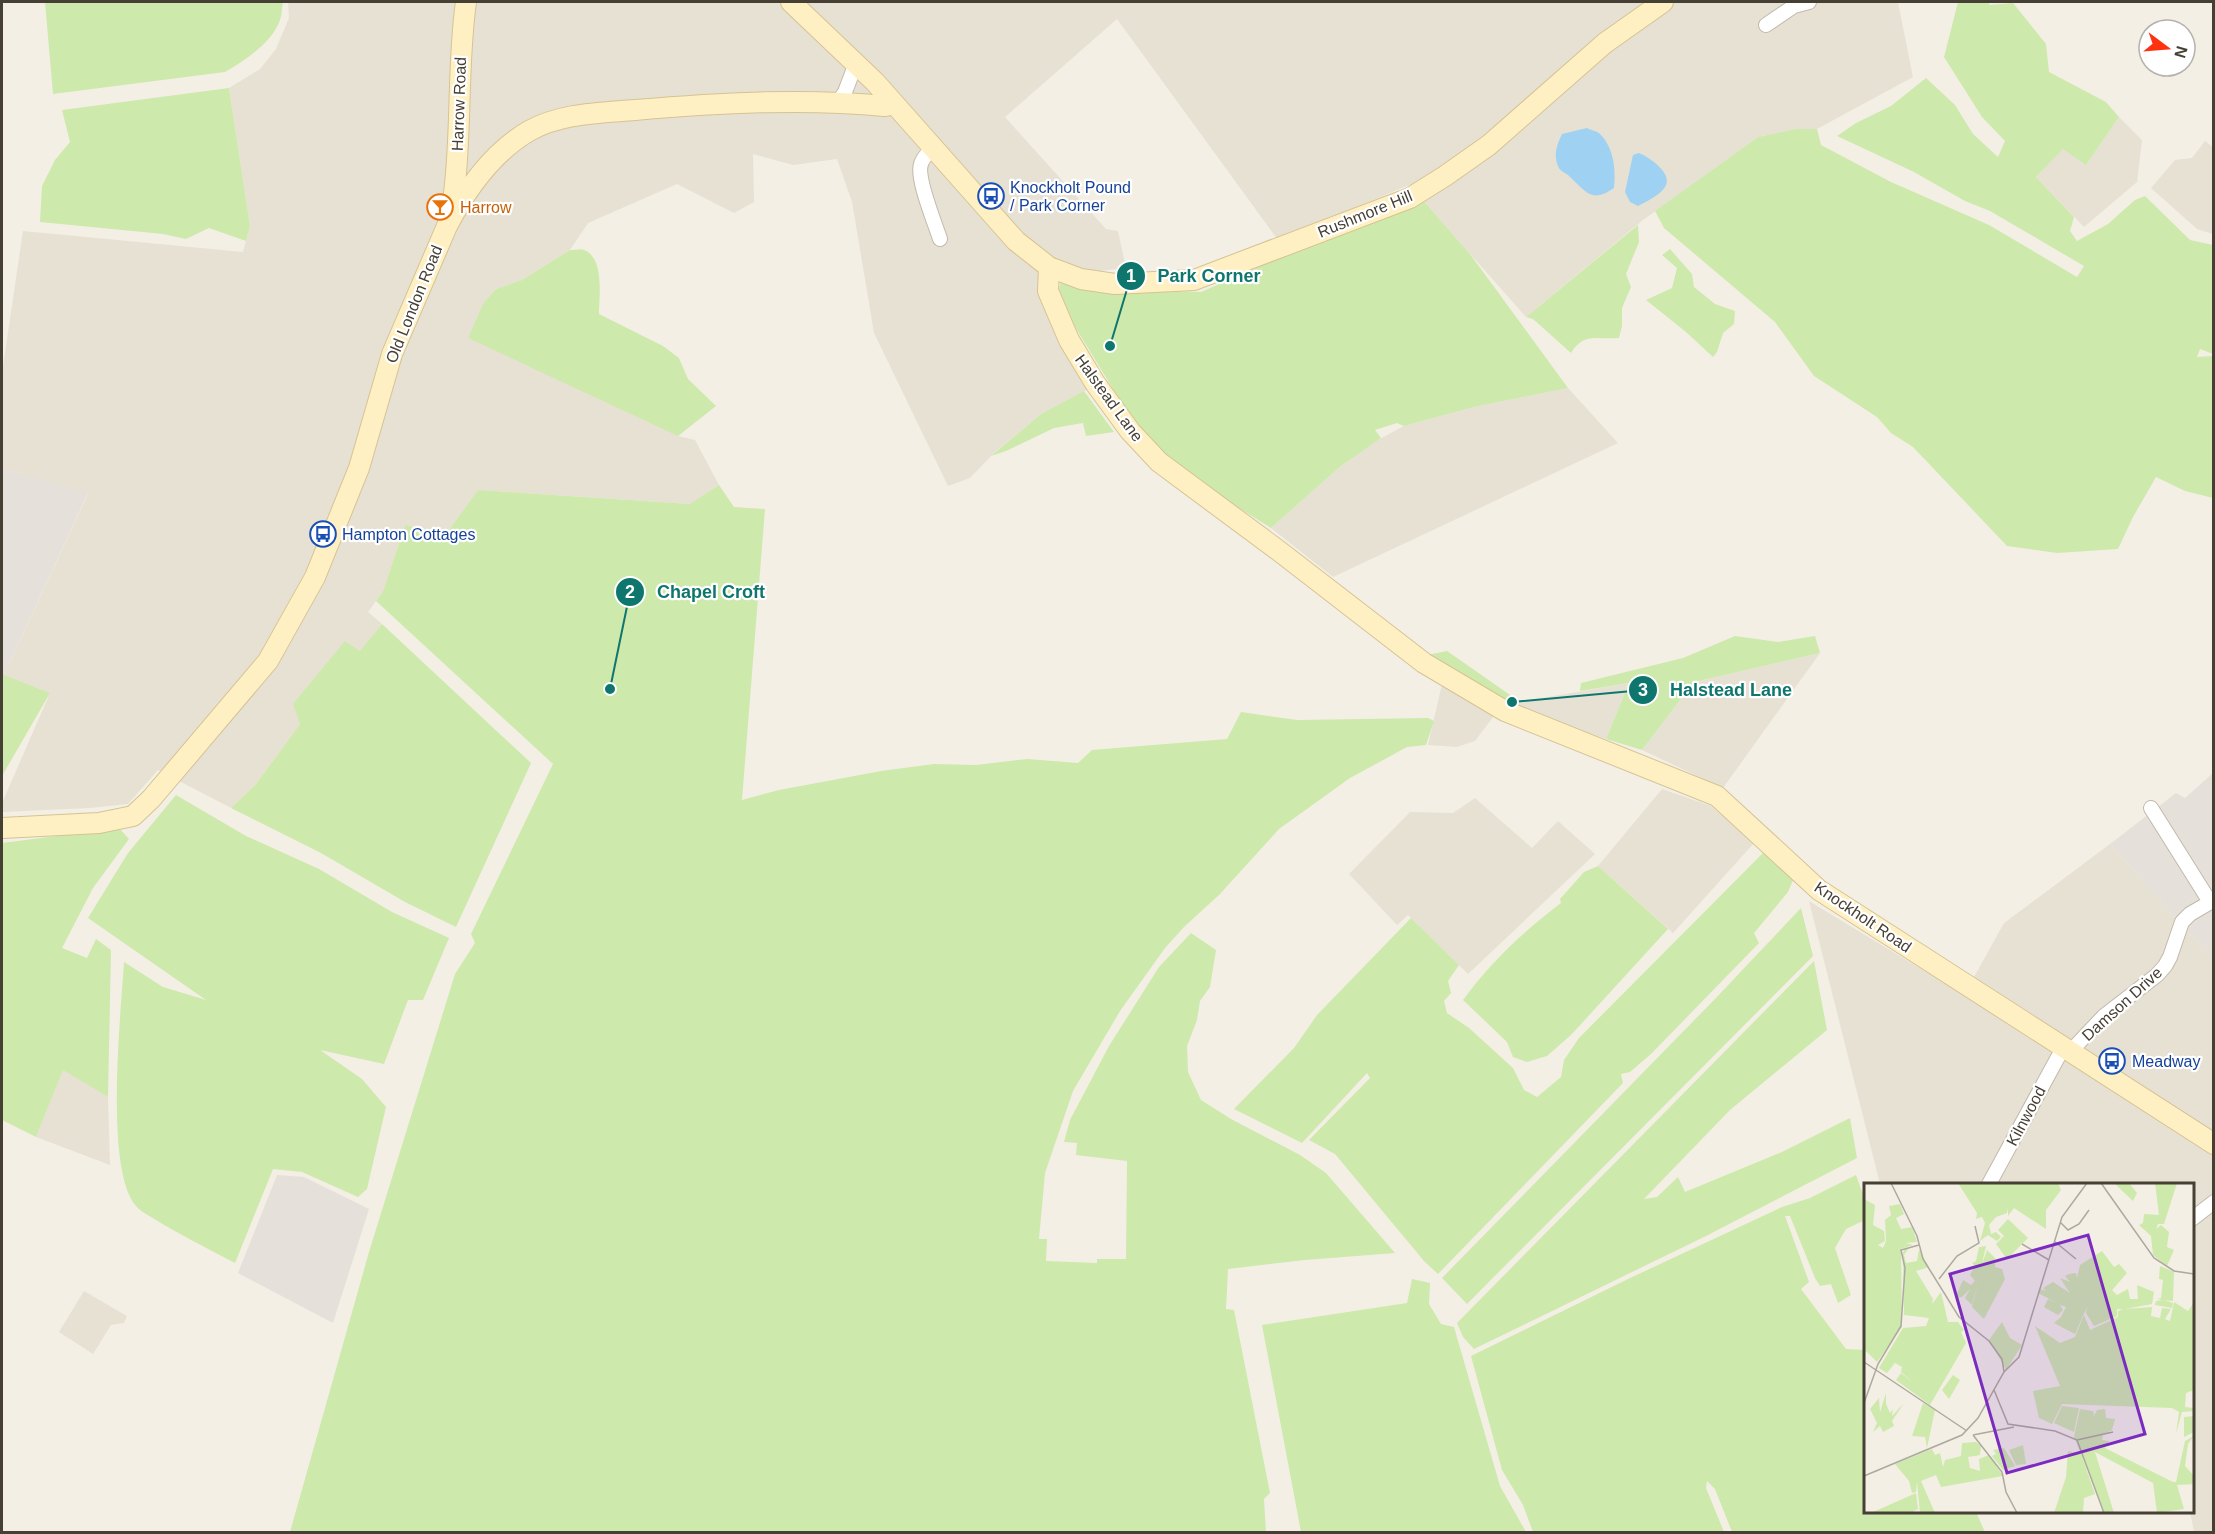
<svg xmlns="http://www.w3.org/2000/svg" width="2215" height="1534" font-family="Helvetica,sans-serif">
  <rect width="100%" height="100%" fill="#f3efe5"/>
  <path fill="#e7e1d3" d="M288 2H1898L1913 77 1817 129H1795L1758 137 1643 220 1526 317 1409 185 1278 240 1117 19 1005 117 1106 229 1118 231 1126 268 1090 272 1050 257 1042 269 1092 387 1041 414 994 453 970 478 948 486 874 333 852 202 837 159 793 165 753 154 754 202 734 213 677 184 588 223 570 250 522 280 496 289 484 302 678 436 695 440 719 485 691 504 478 490 446 534 405 525 383 591 368 612 382 624 360 652 346 641 300 724 256 784 231 808 158 770 128 804 90 808 2 812V803L50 693 4 675 88 494 2 468V373L23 231 243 252 250 226 229 88 260 69 276 49 289 18Z
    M2119 117 2142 140 2137 182 2084 227 2036 177 2063 148 2086 165Z
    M2205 141 2213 147V234L2197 229 2151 188 2175 160 2192 158Z
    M1568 388 1618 443 1333 577 1271 528 1341 466 1374 442 1404 426 1474 407Z
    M1820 653 1723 788 1642 750 1694 682Z
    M1629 683 1606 739 1510 706 1519 702Z
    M1442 684 1497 712 1475 741 1457 747 1428 745Z
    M1662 789 1711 806 1754 843 1673 933 1598 866Z
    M1475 798 1532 848 1558 821 1595 854 1468 974 1408 915 1397 925 1349 874 1410 812 1453 813Z
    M2110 844 2213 960V1532H2194L2190 1512H2192V1184H1880L1809 901 1964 995 2004 923Z
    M63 1069 108 1097 110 1165 36 1137Z
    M84 1291 127 1316 124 1323 111 1325 93 1354 59 1332Z"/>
  <path fill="#e5e0da" d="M2 468 88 493 4 675 2 674Z
    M2213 773V960L2110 844 2176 793 2185 798Z
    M277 1175 304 1177 369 1209 333 1323 238 1273Z"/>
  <path fill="#cee9ac" d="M45 2H283C282 7 282 15 280 20 272 43 245 60 225 72L53 94Z
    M1958 2H1988L1990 5 2013 3 2046 44 2049 72 2106 102 2119 117 2086 165 2063 149 2036 177 2074 217 2070 231 2077 241 2108 224 2135 200 2145 196 2190 240 2213 245V354L2200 349 2197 357 2213 356V498L2185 491 2156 477 2133 517 2118 549 2057 553 2007 546 1913 447 1891 433 1877 417 1814 376 1775 322 1664 228 1655 211 1758 137 1795 129H1817L1821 145 1891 182 1989 225 2077 277 2084 266 1990 211 1965 201 1914 172 1837 136 1856 123 1891 106 1926 78 1955 105 1973 134 1998 157 2005 141 1982 117 1944 57Z
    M229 88 250 226 246 241 209 228 186 239 163 234 40 222 42 186 55 160 70 142 62 110Z
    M1420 197 1470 254 1568 388 1474 407 1404 426 1397 423 1375 430 1381 438 1341 466 1271 528 1228 501 1167 457 1137 428 1064 309 1059 289 1062 278 1170 291 1201 292Z
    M1638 225 1639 242 1626 274 1631 287 1622 308V326L1619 338C1597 340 1584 332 1571 353L1533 319 1526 317Z
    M1670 249 1692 274 1694 287 1715 304 1735 311 1734 324 1723 333 1717 352 1713 357 1686 332 1646 300 1672 288 1677 268 1662 255Z
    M570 250C574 250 581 249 584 250 605 258 599 297 599 314L663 346 679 358 688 379 716 406 678 436 468 338 484 302 496 289 522 280Z
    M1084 391 1114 432 1086 436 1083 423 1054 428 1006 451 991 456 1041 414Z
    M719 485 734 507 765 509 742 800 779 790 881 771 934 764 976 765 1027 759 1078 763 1092 750 1227 739 1241 712 1297 720 1428 718 1434 721 1426 745 1407 747 1350 778 1279 829 1220 894 1184 927 1165 948 1120 1011 1073 1091 1045 1173 1039 1239H1047L1046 1261 1097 1263V1259H1126L1127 1161 1076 1155 1077 1143 1064 1142 1070 1120 1109 1046 1159 967 1191 933 1216 950 1210 987 1200 1001 1197 1020 1187 1046 1188 1072 1201 1100 1231 1119 1300 1155 1326 1173 1395 1253 1305 1260 1228 1269 1226 1309 1234 1310 1270 1493 1264 1499 1266 1532H290L369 1252 455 974 475 943 471 934 553 764 376 601 383 591 405 525 446 534 478 490 690 504Z
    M382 624 531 763 456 927 405 902 321 853 231 808 256 784 300 724 293 704 345 641 360 651Z
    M1735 636 1778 642 1815 636 1820 653 1694 682 1642 750 1606 739 1629 683 1580 691 1581 683 1683 658Z
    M1447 651 1513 697 1504 704 1427 655Z
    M2 674 50 693 2 776Z
    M176 795 246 836 319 869 392 912 449 938 423 1000H408L384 1064 320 1050 362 1079 386 1107 367 1189 358 1197 302 1172 273 1169 235 1263C207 1248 178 1234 151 1217 146 1214 139 1210 136 1206 104 1170 121 1012 124 962L163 987 206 1000 88 918 128 853Z
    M119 828 129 839 93 888 62 948 87 958 96 939 111 950 108 1097 63 1070 36 1137 2 1120V843Z
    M1764 852 1794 878 1788 892 1754 933 1759 943 1651 1054 1630 1072 1621 1074 1623 1083 1438 1274 1424 1261 1335 1154 1309 1140 1370 1078 1367 1073 1302 1143 1234 1109 1294 1048 1317 1015 1411 918 1459 965 1448 981 1451 993 1444 1001 1447 1013 1469 1028 1513 1068 1524 1090 1537 1097 1561 1077 1564 1060 1579 1038Z
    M1598 866 1668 929 1571 1035 1547 1056 1527 1062 1513 1057 1507 1042 1463 1000C1489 964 1525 930 1561 903L1560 899 1584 872Z
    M1801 908 1813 956 1467 1304 1442 1278 1714 1000Z
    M1814 961 1827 1030 1730 1110 1644 1199 1657 1197 1678 1177 1685 1192 1782 1152 1850 1118 1857 1158 1706 1236 1474 1349 1463 1337 1457 1323Z
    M1856 1175 1865 1200V1220L1846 1229 1835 1248 1851 1295 1838 1303 1831 1284 1820 1286 1815 1278 1790 1216H1785L1809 1282 1801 1289 1846 1349 1865 1350 1866 1512H1976L1985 1532H1732L1715 1489 1707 1481 1706 1488 1724 1532H1533L1523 1505 1502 1470 1471 1356 1628 1279 1782 1207 1810 1198Z
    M1412 1279 1430 1283 1429 1304 1441 1324 1454 1327 1500 1486 1526 1532H1301L1262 1325 1407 1303Z"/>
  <path fill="#9fd1f2" d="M1587 128C1590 130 1597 131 1600 134 1614 148 1616 170 1614 188 1592 203 1587 193 1571 178 1567 173 1560 172 1558 166 1553 154 1557 145 1562 134Z
    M1639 153C1649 157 1674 174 1665 187 1660 195 1646 202 1638 206L1630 202 1625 192 1633 155Z"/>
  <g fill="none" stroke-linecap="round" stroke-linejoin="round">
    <g stroke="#c2b9aa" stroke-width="16">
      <path id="street" d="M1766 25 1794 6 1809 2
        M838 102 845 92 856 63
        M933 148C928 153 923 157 921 164 916 178 935 223 940 239
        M2151 808 2210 902
        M2070 1052 2104 1016 2157 975 2165 966 2170 957 2182 922 2190 914 2214 900
        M1989 1184 2063 1048
        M2192 1219 2214 1202"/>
    </g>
    <g stroke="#d5c393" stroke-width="22">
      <path id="secondary" d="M791 2 875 82 1016 241 1049 267 1081 279 1115 284 1194 280 1410 198 1445 176 1489 145 1605 43 1663 2
        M458 206 455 202 454 193C462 129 457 65 466 2
        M1049 267 1048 291 1069 340 1095 383 1130 431 1159 462 1279 551 1424 663 1505 711 1717 796 1819 890 2214 1144
        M2 828 99 823 133 816 151 799 268 661 315 577 359 468 392 354 447 226C466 190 493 152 529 131 561 113 600 113 635 110 718 103 802 98 885 106L894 104"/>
    </g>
    <use href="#street" stroke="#fff" stroke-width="14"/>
    <use href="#secondary" stroke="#fff0c3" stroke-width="20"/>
  </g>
  <defs>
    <g id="bus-ring" transform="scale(1.35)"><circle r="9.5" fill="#fff" stroke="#1a4fb4" stroke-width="1.5"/><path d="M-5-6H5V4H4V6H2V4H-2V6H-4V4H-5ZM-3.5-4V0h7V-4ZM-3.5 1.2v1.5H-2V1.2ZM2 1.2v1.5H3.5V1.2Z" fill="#1a4fb4"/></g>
    <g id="bar-ring" transform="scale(1.35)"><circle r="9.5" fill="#fff" stroke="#e8710a" stroke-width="1.5"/><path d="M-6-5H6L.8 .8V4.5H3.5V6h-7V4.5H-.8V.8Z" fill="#e8710a"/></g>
  </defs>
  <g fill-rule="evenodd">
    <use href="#bus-ring" x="991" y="196"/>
    <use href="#bar-ring" x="440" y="207"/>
    <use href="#bus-ring" x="323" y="534"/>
    <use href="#bus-ring" x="2112" y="1061"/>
  </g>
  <g text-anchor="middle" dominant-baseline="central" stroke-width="4.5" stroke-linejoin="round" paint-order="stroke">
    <g font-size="16" fill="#463f34" stroke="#fff">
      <text transform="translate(459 104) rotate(-88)">Harrow Road</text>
      <text transform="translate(1365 214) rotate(-22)">Rushmore Hill</text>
      <text transform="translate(414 304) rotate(-68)">Old London Road</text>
      <text transform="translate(1109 398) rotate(54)">Halstead Lane</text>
      <text transform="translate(1863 917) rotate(34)">Knockholt Road</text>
      <text transform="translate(2122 1004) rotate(-42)">Damson Drive</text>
      <text transform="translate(2026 1116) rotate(-62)">Kilnwood</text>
    </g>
    <g font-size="16" fill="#164399" stroke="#fff" text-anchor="start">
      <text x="1010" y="187">Knockholt Pound<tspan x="1010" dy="18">/ Park Corner</tspan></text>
      <text x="342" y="534">Hampton Cottages</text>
      <text x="2132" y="1061">Meadway</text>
    </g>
    <g font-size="16" fill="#c56008" stroke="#fff" text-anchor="start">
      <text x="460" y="207">Harrow</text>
    </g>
  </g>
  <g transform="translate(1864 1183)">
    <rect width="330" height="330" fill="#f3efe5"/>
    <path d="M94 0H194L197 7 182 27V46L150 25 144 33V25L143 30 132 34 125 42 127 51 132 49 137 54 133 58 124 52 116 58 121 40 118 34 112 36 113 30ZM250 0H265L273 10 269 18ZM291 0H313L300 41H294L292 46 297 42 305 49 303 64 310 67 303 83 289 72 287 53 275 42 279 40 280 31 295 32ZM0 16 11 22 9 42 20 48 21 58 14 62 19 65 22 58 21 37 27 32 25 23 36 21 40 31 32 35 37 46 48 44 53 59 42 60 49 62 37 66 38 144 13 179 2 168 0 173ZM144 36 164 55 143 76 132 61 140 53 134 47ZM122 63 118 81 123 67 131 75V84L138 86 141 96 120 136 108 124 115 96 108 122 101 115 106 106 98 114 91 115 99 97 107 102 111 98 106 92 111 83 108 80 112 78 115 64ZM41 65H45L40 72 42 80 53 78 55 66 65 84 52 88 69 116 68 121 77 109 84 139H94L100 147 97 149 102 160 66 222 32 197 37 190 50 200 37 189 38 184 31 180 23 190 15 185 39 145 62 143 65 135 40 132 39 70ZM238 68 250 84 255 81 263 90 243 113 248 107 253 112 264 106 266 116H274L273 102 290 109 288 121 261 126 288 124 287 133 296 135 298 125 307 126 301 136 306 138 310 119 324 128 330 119V207L322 210 321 224 330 225V228L318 229 312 251 315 229 308 225 198 221 188 241 175 235 169 208 196 203 171 143 196 160 211 154 220 132 226 147 254 134V128L259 126H253V133L230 143 222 130 223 124 211 151 190 140 197 134 202 124 196 122 199 127 194 132 180 124 184 116 193 120 174 110 176 106 182 108 179 105 189 99 206 110 196 95 206 99 201 93 205 91 212 90 213 95 216 82ZM296 83 310 89 309 118 300 117 309 120 308 125 291 122 292 118 299 117 293 116 297 115 299 97 295 96ZM138 139 146 155 158 162 142 187 125 157ZM89 192 96 197 85 216 78 207ZM22 210V221L26 230 29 226 28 233 40 220 28 238 30 243 19 249 16 243 9 249 13 240 6 226 15 215 16 229ZM59 220 71 227 63 265 61 254 48 253ZM198 223 215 225 210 249 190 240ZM216 226 229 228 230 233 233 227 241 226 242 235 251 236 248 247 239 252 238 257 245 258 241 265 309 299H312L321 258 330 253 324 261 321 283 330 293V301L313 302 320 326 293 330 289 300 231 269 250 330H241L210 254ZM330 233V249L320 254V234ZM112 259 117 263 116 272 104 274 106 285 116 288 115 276 125 272 139 293 77 304 72 292 57 298 71 330H56L53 299 52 309 48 310 45 298 31 281 68 266 71 272 76 270 79 284 81 277 97 273 98 260ZM159 262 162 281 152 282 145 267ZM140 265 151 283 139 287 128 273 132 271 129 267ZM204 268 217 271 231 311 220 315 219 330H190L202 294ZM52 310 54 326 46 330H7Z" fill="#cee9ac"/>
    <path fill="none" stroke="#aea99e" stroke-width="1.5" d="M27 0 53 53 59 76 95 134 125 158 138 176 140 189M237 0 290 75 310 88 330 91M196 39 204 47 215 41 225 27M190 58 212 76M158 61 185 77M75 96 93 73 115 60 111 43M0 179 103 248M130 207 144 241 191 248 213 257 240 330M0 220 14 181 37 143 41 85 37 67 55 62M109 252 138 289 142 309 153 330M109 252 150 244M213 257 249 249M0 293 98 252 114 235 140 189 155 174 198 34 223 0"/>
    <path fill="#7b2cbf" fill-opacity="0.15" stroke="#7b2cbf" stroke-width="3" d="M224 52 281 251 143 290 86 91Z"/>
    <rect width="330" height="330" fill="none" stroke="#463f34" stroke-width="3"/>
  </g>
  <path fill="none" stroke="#0f766e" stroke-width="2" d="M1110 346L1131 276M610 689L630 592M1512 702L1643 690"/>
  <g fill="#0f766e" stroke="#fff" stroke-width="2">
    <circle cx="1110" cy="346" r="6"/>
    <circle cx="610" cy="689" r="6"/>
    <circle cx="1512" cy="702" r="6"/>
    <circle cx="1131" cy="276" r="15"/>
    <circle cx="630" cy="592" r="15"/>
    <circle cx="1643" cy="690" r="15"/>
  </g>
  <g font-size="18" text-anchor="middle" font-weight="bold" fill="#fff">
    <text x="1131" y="282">1</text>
    <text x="630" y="598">2</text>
    <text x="1643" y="696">3</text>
  </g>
  <g font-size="18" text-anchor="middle" font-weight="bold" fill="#0f766e" stroke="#fff" stroke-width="4.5" stroke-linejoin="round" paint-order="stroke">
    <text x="1209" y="282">Park Corner</text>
    <text x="711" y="598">Chapel Croft</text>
    <text x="1731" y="696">Halstead Lane</text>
  </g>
  <rect width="2215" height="1534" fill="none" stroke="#463f34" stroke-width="6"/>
  <g transform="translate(2167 48) rotate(106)"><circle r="28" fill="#ffffff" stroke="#b5b2ae" stroke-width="1.5"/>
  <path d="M0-4.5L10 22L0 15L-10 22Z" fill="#ff3210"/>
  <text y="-9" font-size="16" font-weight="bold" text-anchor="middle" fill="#463f34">N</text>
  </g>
</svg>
